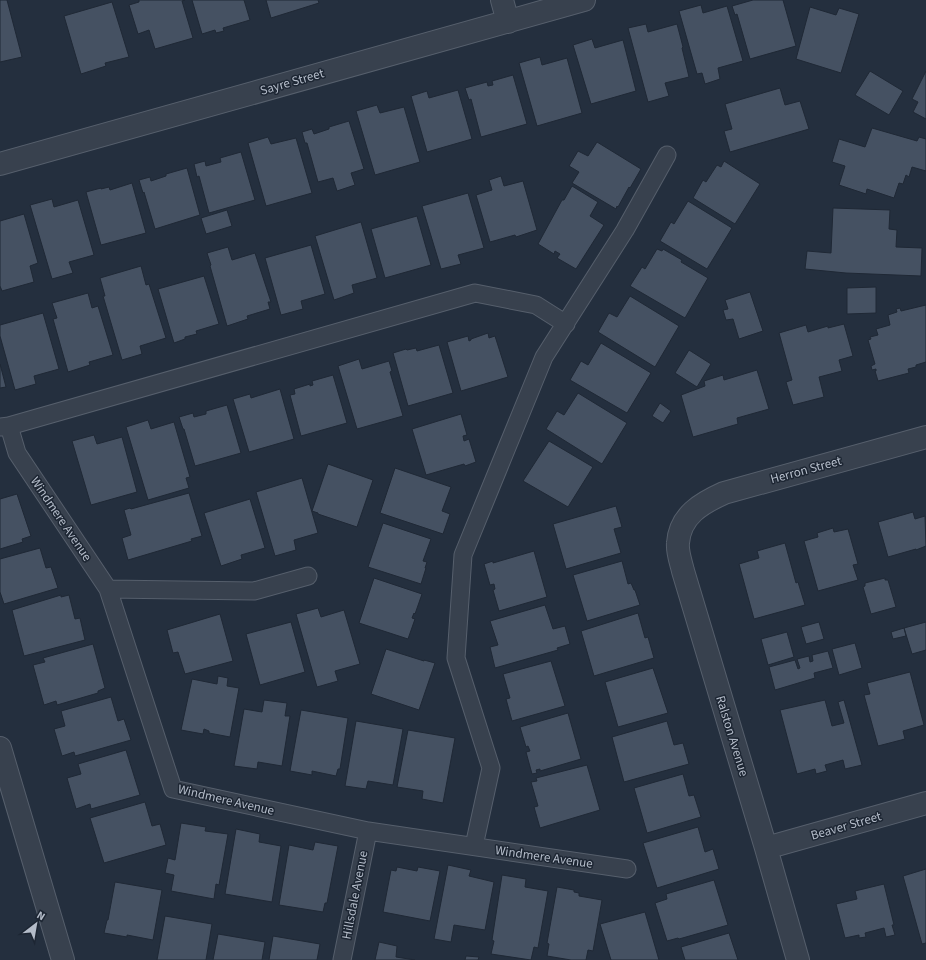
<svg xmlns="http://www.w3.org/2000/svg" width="926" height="960" font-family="'Source Sans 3',sans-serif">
  <rect width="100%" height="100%" fill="#242f3e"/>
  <path fill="#455162" stroke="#1f2835" d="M0 0H7L22 57 0 62Z
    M139 0H185L182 1 193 38 155 49 149 30 138 34 129 5 139 2Z
    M192 0H244L250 20 223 28 224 31 216 33 215 30 202 34Z
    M266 0H318L319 3 271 18Z
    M753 0H783L796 46 750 59 737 14 735 15 732 6Z
    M112 2 129 57 105 63 106 66 81 74 64 16Z
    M701 5 703 13 727 6 743 61 718 68 720 79 705 84 702 73 697 74 679 11Z
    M810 7 836 15 839 8 859 14 841 73 796 59Z
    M646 24 648 32 677 24 683 47 682 48 689 77 665 83 669 96 648 102 628 28Z
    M592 39 595 48 623 40 636 91 591 104 573 45Z
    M540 57 542 65 567 58 582 113 537 126 519 63Z
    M870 71 903 91 889 115 855 95Z
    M926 71V119L913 112 918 102 912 99Z
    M513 75 527 124 481 137 471 99 469 100 465 88 487 82 488 86 493 85 492 81Z
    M780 88 785 105 800 101 809 129 730 152 724 131 732 129 725 104Z
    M458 90 472 139 427 152 411 96 427 91 429 98Z
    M377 105 380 113 404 107 420 162 375 175 356 111Z
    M349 121 364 169 351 173 355 185 337 191 333 178 318 182 307 143H305L302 132 312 129 314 134 329 129V127Z
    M872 128 917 141 919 137 926 139V171L912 167 909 177 906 175 903 184 899 183 894 198 867 189 866 194 839 185 845 166 832 162 839 139 865 147Z
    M268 137 271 144 296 138 312 193 266 206 248 143Z
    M597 142 641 169 630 188 629 187 618 207 617 206 616 209 572 183 579 172 569 166 578 151 588 156Z
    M241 152 255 200 209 213 199 176 197 177 194 164 205 161 206 166 221 162 220 158Z
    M724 161 760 184 735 224 693 198 703 180 706 182 717 165 721 167Z
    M187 168 200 215 155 229 144 192 143 193 139 180 150 177 151 181 166 176V174Z
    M501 176 504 186 523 181 537 230 516 237 515 235 490 242 476 195 492 190 489 180Z
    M132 183 146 233 101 245 86 192 101 188V189L109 187 110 190Z
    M572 186 598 202 590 216 604 225 576 269 557 258 560 254 555 251 554 254 538 244 562 200H564Z
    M468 193 484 248 458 255 461 264 441 269 422 206Z
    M52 199 54 207 78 200 94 255 69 262 73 273 52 279 30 205Z
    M688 201 732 228 707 269 660 241 671 222 674 224Z
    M833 208 890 210 889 229 897 230 896 247 922 248 921 276 846 273 805 269 807 251 831 253Z
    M227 210 232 226 206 234 201 218Z
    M24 214 38 263 30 266 34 282 2 291 0 286V221Z
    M417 216 431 265 385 278 371 229Z
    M361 222 377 278 352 285 354 293 334 300 315 236Z
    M311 245 325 294 301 301 303 309 281 315 265 258Z
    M228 247 232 260 255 253 271 302H268L270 309 247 316 248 319 227 326 210 266 211 265 207 253Z
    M657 249 662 251 663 249 682 260 681 262 708 278 685 318 630 286 642 267 645 269Z
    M141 266 146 285 149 284 166 338 140 346 142 354 122 360 103 296H105L100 278Z
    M204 276 219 324 196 331 197 334 185 337V339L174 343 158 289Z
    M876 287V313L847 314V288Z
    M750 292 763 331 739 339 733 319 726 320 723 310 728 309 725 300Z
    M88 293 92 308 98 306 113 355 89 362 90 365 68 372 53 319 57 318 52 303Z
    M630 296 679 326 655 367 598 332 609 313 617 317Z
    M926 305V362L916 365V367L908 369 909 373 878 381 875 371H876V369L872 370 871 366 875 364 868 340 871 339 870 337 878 335 876 329 890 325 888 315 897 312 896 309 900 308 901 311Z
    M43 313 59 369 34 376 36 384 15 390 0 336V325Z
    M844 324 853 356 839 360 842 371 819 377 824 397 793 405 786 382 792 380 779 333 806 325 808 332 828 326V328Z
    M488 333 489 338 495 336 508 377 461 391 447 342 468 336 469 341 471 340V339Z
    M601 343 651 373 627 413 570 380 581 361 588 365Z
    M439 345 453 393 408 406 393 353 406 349 407 350 416 348 417 351Z
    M689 350 711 364 697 387 675 373Z
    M359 359 362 369 389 361 392 371 390 372 403 416 357 429 338 366Z
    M0 364 6 387 0 388Z
    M757 370 769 409 737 418 738 424 693 437 681 395 705 386 704 381 723 375 724 380Z
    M333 375 347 423 301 436 290 395 295 394 294 389 310 384V386L313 385 312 381Z
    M280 389 294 439 249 452 233 399 250 394 251 398Z
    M578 393 627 423 602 464 546 429 557 411 564 415Z
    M660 403 671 411 663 423 652 416Z
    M227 405 241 453 195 466 184 429H183L179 417 193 413 194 417 206 414V411Z
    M461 414 467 435 463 436 464 441 469 439 476 462 465 466 464 464 426 475 412 429Z
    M148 420 151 429 174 422 190 477 186 478 189 488 148 500 126 427Z
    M94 435 97 444 122 437 137 492 91 505 72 441Z
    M549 441 593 467 568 507 523 481Z
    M328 464 373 480 357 527 318 514V513L312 511Z
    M395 468 451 487 442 511 450 514 443 534 380 513Z
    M302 478 318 533 294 540 296 550 275 556 256 492Z
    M189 493 202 536 191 539 192 541 128 560 122 538 131 535 124 510 130 508 131 509Z
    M17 494 31 536 22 539 23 542 0 549V499Z
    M250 499 265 548 241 555 242 559 221 566 204 513Z
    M616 506 622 527 614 529 621 553 566 569 553 524Z
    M913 512 915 519 925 516 926 546 916 550V549L888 557 878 522Z
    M383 523 431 539 423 561 427 562 425 568H426L421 584 368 567Z
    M833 528 834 532 848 529 858 564 853 565 858 580 818 591 804 541 818 537 817 533Z
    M785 543 796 583 798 582 805 605 754 619 739 564 759 558 757 551Z
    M40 548 46 568 51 567 58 588 4 604 0 592V559Z
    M534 551 547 597 499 611 493 590 495 589 494 584 490 585 484 564 493 561V563Z
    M622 561 628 584 631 583 634 590H635L640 605 587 621 573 575Z
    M374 578 422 594 415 614 414 613 412 618 415 619 408 639 359 623Z
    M885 578V580H888L896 607 871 614 863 587 865 586V583Z
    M61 595V597L69 595 75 619 80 618 85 640 24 656 12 610Z
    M545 605 553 629 565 626 570 644 557 648 558 650 495 668 490 647 498 645 490 621Z
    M318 608 321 617 344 610 360 664 335 671 338 681 317 687 296 614Z
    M638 613 645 638 648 637 654 658 594 676 581 631Z
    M220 614 233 661 185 674 178 652 173 653 167 630Z
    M291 622 305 672 260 685 246 634Z
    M819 622 824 639 806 644 801 627Z
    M926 622V650L912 654 904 628Z
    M904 628 906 636 893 639 891 632Z
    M787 632 794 657 768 665 761 639Z
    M855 643 862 668 839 675 832 649Z
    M93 644 105 688 98 691V693L57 705 56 701 44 705 33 665 45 662 43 658Z
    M386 649 424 661V660L435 663 419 710 371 694Z
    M828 651 833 668 814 673 815 678 775 690 769 667 795 660 798 669 800 668 797 659 809 656 810 662 813 661 812 655Z
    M551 661 565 706 512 721 506 699 510 698 503 674Z
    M653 668 668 713 618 727 605 682Z
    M910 672 924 725 903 731 905 739 878 746 864 695 870 694 867 683Z
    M218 676 228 678 227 686 239 688 230 737 209 733V731L204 729 203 734 181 730 192 679 217 684Z
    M111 697 118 721 124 719 131 740 75 756 74 752 62 756 54 729 65 726 61 711Z
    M264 700 287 703 285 716H290L282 766 258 762 257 769 234 766 244 709 262 712Z
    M825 700 832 726 844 723 838 702 844 700 862 765 845 769 843 760 825 765 827 771 816 774 815 769 797 774 780 710Z
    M301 710 348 718 340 769H338L336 776 312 771V775L290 771Z
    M568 713 581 759 540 771V769L536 770 537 773 532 774 526 752 530 751 528 746 526 747 520 727Z
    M356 721 403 729 393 785 368 781 366 789 345 786Z
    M667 721 674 745 683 743 689 764 624 782 612 737Z
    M408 730 455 738 443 803 422 799 423 791 397 787Z
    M126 750 140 795 91 809 90 804 76 809 67 778 81 774 78 764Z
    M587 765 600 810 540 828 534 807 538 806 531 782 537 781 536 778Z
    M683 774 689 796 694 795 701 817 647 833 634 788Z
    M145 802 152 826 160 824 166 845 104 863 90 818Z
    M181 823 206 827 205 831 228 834 219 885 216 884 214 899 171 891 174 875 165 873 168 858 175 860Z
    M698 827 705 852 713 849 719 869 657 888 643 843Z
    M236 829 260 834 259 842 281 846 272 902 225 894Z
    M315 842 338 846 327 903H325L323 912 279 905 289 845 313 850Z
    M448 865 471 870 469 876 494 882 485 930 454 925 451 942 434 939Z
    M397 867 417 871 418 867 440 871 430 921 383 912 391 870 396 871Z
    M926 869V943L922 944 903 876Z
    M502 875 526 879 525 887 548 891 538 948 534 947 531 960 491 954 494 941 492 940Z
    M714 880 728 925 679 939 678 938 667 941 655 903 667 899 666 894Z
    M115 882 162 890 153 940 127 935V937L104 933 107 920H108Z
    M884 884 894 925H892L895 935 886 937 884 928 865 933 866 937 859 938V935L845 938 836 904 857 899 855 891Z
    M557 887 574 890V892L579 893V896L602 900 593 951 588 950 586 960H571L547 956 549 944 547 943Z
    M645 912 659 960H611L600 924Z
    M165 916 212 924 206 960H157Z
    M729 933 738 960H685L681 947Z
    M218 934 265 942 262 960H213Z
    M273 936 320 944 317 960H269Z
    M379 942 397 946 396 957 415 960H375Z
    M466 956 479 957 478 960H465Z"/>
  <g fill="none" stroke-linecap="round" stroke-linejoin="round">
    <g stroke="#565f6c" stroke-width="19">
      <path id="lane" d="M9 426 17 453 108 589 173 789 368 831 627 869
        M0 427 9 426 475 293 536 305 566 324
        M108 589 254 591 308 576
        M474 846 491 768 456 658 463 555 544 357 625 230 667 155
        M342 960 368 831"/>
    </g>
    <g stroke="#565f6c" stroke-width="24">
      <path id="street" d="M502 0 508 22
        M0 164 584 0
        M0 748 63 960
        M766 848 926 803
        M798 960 766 848 683 571C681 562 677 552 678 543 680 515 702 503 724 493L926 437"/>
    </g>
    <use href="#lane" stroke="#38414e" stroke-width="17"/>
    <use href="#street" stroke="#38414e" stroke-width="22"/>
  </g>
  <g text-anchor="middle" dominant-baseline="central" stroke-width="3" stroke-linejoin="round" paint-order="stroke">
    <g font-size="13" fill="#b4bcc9" stroke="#1d2633">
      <text transform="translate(292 82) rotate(-16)">Sayre Street</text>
      <text transform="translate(806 470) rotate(-15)">Herron Street</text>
      <text transform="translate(61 519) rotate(56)">Windmere Avenue</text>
      <text transform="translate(732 736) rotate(73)">Ralston Avenue</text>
      <text transform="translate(226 800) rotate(13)">Windmere Avenue</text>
      <text transform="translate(846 826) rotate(-16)">Beaver Street</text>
      <text transform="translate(544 857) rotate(8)">Windmere Avenue</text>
      <text transform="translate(355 895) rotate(-79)">Hillsdale Avenue</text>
    </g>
  </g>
  <g transform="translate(36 924) rotate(31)" stroke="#1d2633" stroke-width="3" paint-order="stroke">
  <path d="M0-3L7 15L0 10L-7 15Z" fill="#b4bcc9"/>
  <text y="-6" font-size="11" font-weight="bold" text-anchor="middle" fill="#b4bcc9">N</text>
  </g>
</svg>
